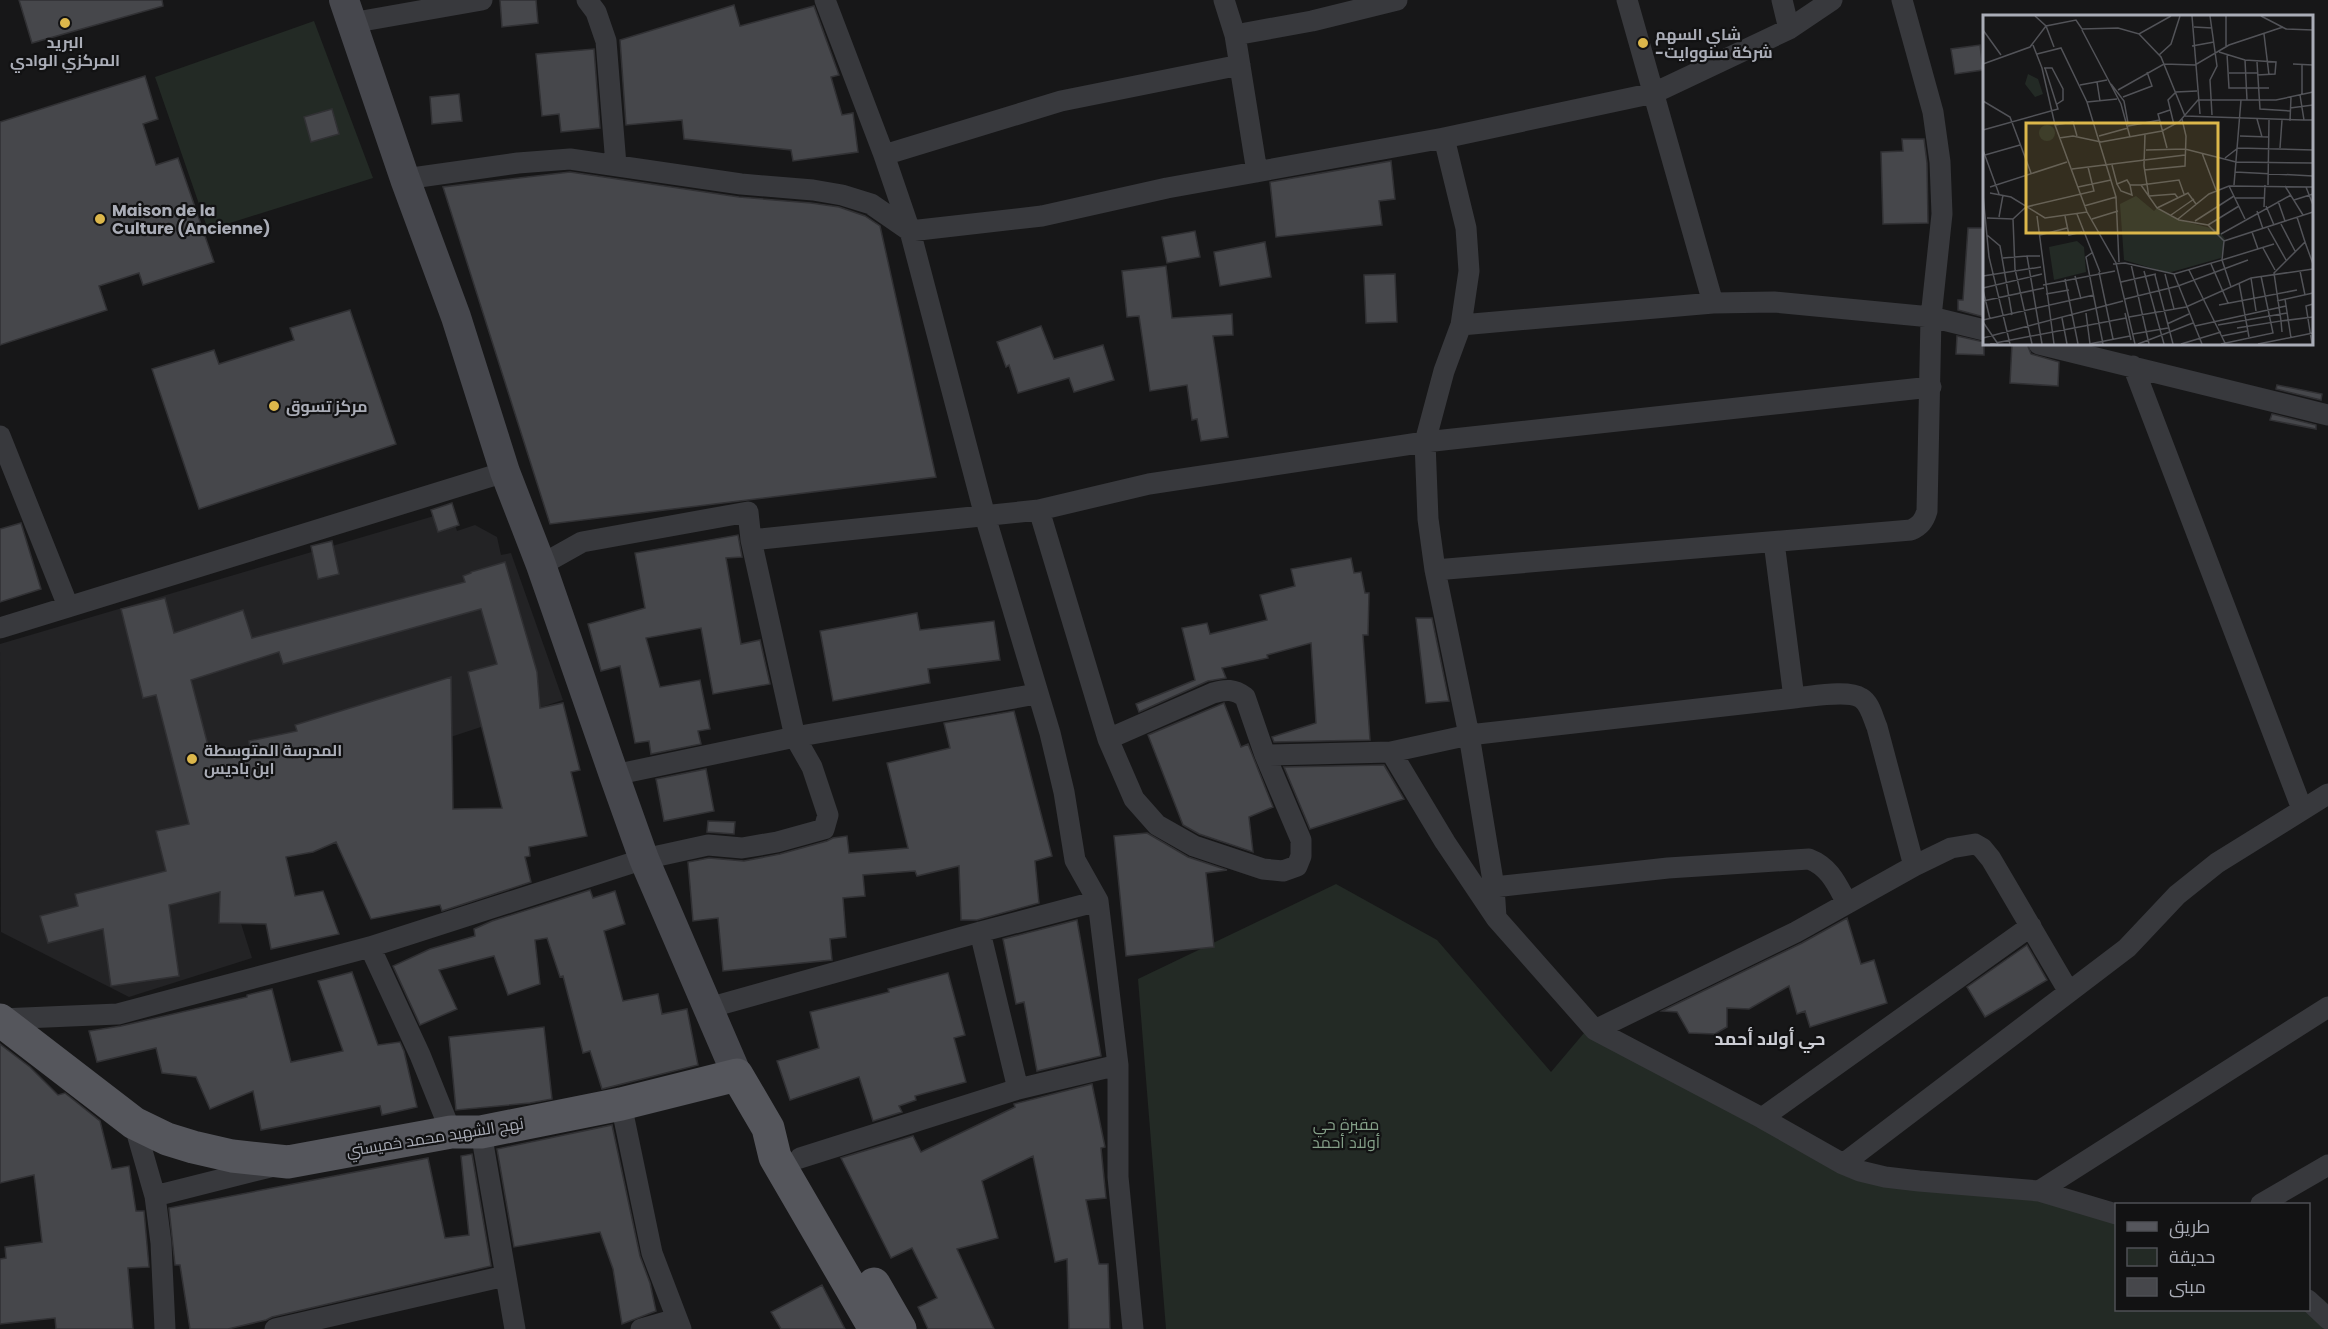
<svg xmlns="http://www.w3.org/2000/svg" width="2328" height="1329" font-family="Poppins,Cairo,sans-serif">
  <rect width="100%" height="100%" fill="#171718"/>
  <path fill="#232325" d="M451 511 457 531 475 525 497 537 501 555 511 553 563 700 207 817 252 958 129 997 1 932 0 644Z"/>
  <path fill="#232a25" d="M314 21 373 178 208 230 155 77Z
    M1336 884 1437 940 1551 1072 1584 1033 1859 1180 2039 1196 2116 1215V1310H2308L2309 1291 2324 1300 2328 1304V1329H1166L1138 979Z"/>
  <path fill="#46474b" stroke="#313134" stroke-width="1.5" fill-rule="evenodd" d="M19 0H162L163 6 32 43Z
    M500 0H536L538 23 502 27Z
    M734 5 740 26 814 6 839 75 831 77 842 115 853 113 858 152 793 161 791 150 684 139 682 120 626 125 620 40Z
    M1980 45 1983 70 1955 74 1951 49Z
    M594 49 600 128 561 132 559 114 542 116 536 54Z
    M145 76 158 119 143 124 156 165 178 158 214 262 143 285 139 273 99 286 107 310 0 345V122Z
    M459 94 462 121 432 124 430 97Z
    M332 109 339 134 311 142 304 117Z
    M1902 139H1924L1927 163 1928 223 1883 224 1881 152 1903 151Z
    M1391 161 1395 199 1379 201 1382 225 1276 237 1270 182Z
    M570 172 739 197 811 203 839 207 865 216 880 226 936 477 550 524 443 187Z
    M1968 228H1984V317L1958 310V300H1963Z
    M1195 231 1200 257 1167 263 1162 237Z
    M1265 242 1271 277 1220 286 1214 252Z
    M1166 266 1172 318 1232 314 1233 335 1213 336 1228 437 1201 441 1197 419 1192 420 1187 385 1150 391 1139 316 1127 317 1122 271Z
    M1395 274 1397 322 1366 323 1364 275Z
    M350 310 396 444 199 509 152 369 214 350 219 364 294 340 290 328Z
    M1041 326 1054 359 1103 345 1114 380 1074 392 1069 378 1018 393 1009 365 1006 367 997 342Z
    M1957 336 1984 342V355L1956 354Z
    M2012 344H2027L2031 354 2059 362 2058 386 2010 383Z
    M2277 385 2322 394 2321 400 2276 389Z
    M2272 414 2316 425V429L2270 420Z
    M452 503 459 525 438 532 431 510Z
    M21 523 41 589 0 602V529Z
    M738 535 742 557 726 558 741 644 760 640 770 684 713 694 701 628 646 638 660 687 700 680 710 729 698 731 701 744 651 754 649 741 635 743 620 666 601 671 588 624 645 608 635 553Z
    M332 541 339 574 318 579 311 546Z
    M1351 558 1354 573 1361 572 1365 593H1369L1368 635H1363L1370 740 1274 742 1272 737 1316 723 1311 643 1267 655 1268 658 1222 668 1226 678 1208 681 1139 712 1136 704 1195 680 1182 628 1207 623 1210 634 1267 620 1260 595 1295 586 1291 569Z
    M505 562 537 672 540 708 563 703 580 770 571 772 587 836 529 847 530 856 525 857 531 882 442 911 440 905 371 919 336 842 313 852 286 857 295 896 323 891 339 934 271 949 266 924 219 923 220 892 169 905 179 976 111 986 103 929 48 943 40 916 78 906 75 894 166 871 156 831 189 824 156 695 143 698 121 609 165 598 174 633 243 610 252 638 465 582 463 576 471 573V572ZM481 609 497 664 468 672 502 808 453 809 451 677 295 725 297 731 249 741 250 749 211 757 191 680 279 652 283 664Z
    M917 613 920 630 994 621 1000 660 928 669 930 683 833 701 820 631Z
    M1416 618H1432L1449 701 1426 703Z
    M1224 703 1241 747 1248 744 1273 807 1249 817 1253 852 1199 834 1183 825 1148 735Z
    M1014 711 1052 856 1035 861 1039 903 977 920H961L959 866 917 876 915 871 863 875 865 896 843 898 846 937 830 939 832 960 723 971 718 918 693 921 688 862 709 858 744 861 780 854 827 841 833 838 847 836 849 853 908 848 887 763 950 748 944 723Z
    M1384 765 1404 799 1310 829 1284 767Z
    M706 769 714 811 664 821 656 779Z
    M708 821 735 822 734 834 707 832Z
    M1147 833 1188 857 1227 870 1206 873 1214 947 1126 956 1114 836Z
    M590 890 593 898 615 891 625 924 604 931 623 1001 658 994 662 1014 687 1009 698 1065 602 1089 590 1051 583 1053 563 976 560 977 547 938 535 940 540 984 508 995 494 956 439 970 457 1009 420 1025 393 966 430 949 475 936 474 929 492 921Z
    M1847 918 1861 964 1874 960 1887 1003 1810 1027 1805 1011 1797 1014 1789 986 1749 1009 1727 1008V1027L1715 1034 1689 1033 1677 1012 1662 1011 1802 943Z
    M1077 920 1101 1056 1037 1071 1024 1002 1016 1004 1003 939Z
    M2027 945 2047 980 1985 1017 1967 987Z
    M352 972 378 1045 400 1042 404 1051 417 1107 382 1115 380 1106 261 1130 253 1091 210 1109 196 1077 162 1073 156 1048 97 1062 89 1031 121 1026 247 997V995L272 989 291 1062 343 1051 318 981Z
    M948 973 965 1035 954 1038 966 1082 915 1096 916 1100 899 1106 902 1112 873 1121 859 1077 790 1100 777 1061 819 1048 810 1012 889 992 888 989Z
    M544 1027 552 1099 530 1103 456 1110 449 1037Z
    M0 1044 30 1067 58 1095 65 1093 100 1121 112 1169 129 1166 136 1211H144L149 1267 128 1268 133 1329H56L55 1318 0 1324V1259L6 1258 5 1247 42 1242 34 1175 0 1183Z
    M1092 1084 1105 1147 1101 1148 1106 1198 1086 1200 1099 1264H1108L1110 1329H1069L1067 1259 1055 1262 1033 1156 982 1181 998 1238 957 1249 994 1329H928L918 1307 937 1298 912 1248 891 1258 841 1158 913 1136 921 1152 1015 1107 1014 1104Z
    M612 1125 640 1256 650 1283 656 1311 622 1324 613 1269 600 1232 514 1247 497 1149Z
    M472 1154 491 1266 272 1317 266 1320 228 1329H190L180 1265H175L169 1208 428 1158 445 1238 469 1235 461 1156Z
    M822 1285 845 1329H781L771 1312Z"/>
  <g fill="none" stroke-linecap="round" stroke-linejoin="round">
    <path stroke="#38393d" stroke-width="21" d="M587 0 596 12 606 41 616 165
      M825 0 884 155 910 231 985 516 1050 733 1064 792 1075 860 1098 901 1118 1065V1177L1133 1329
      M1224 0 1235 35 1257 172
      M1627 0 1713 303
      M1782 0 1789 29
      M351 23 482 0
      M1235 35 1312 21 1397 0
      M1444 138 1466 228 1469 271 1461 325 1444 371 1425 442 1428 519 1435 570 1469 735 1494 887 1496 917
      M884 155 1061 101 1240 65
      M405 179 518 163 570 159 741 184 813 190 842 195 871 204 910 231 1042 216 1167 188 1444 138 1654 93 1789 29 1832 0
      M1461 325 1713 303 1774 302 1931 317 1984 330
      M2039 344 2328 415
      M2133 366 2302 809
      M0 436 68 606
      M1039 510 1108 739 1213 693C1226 689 1234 689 1245 697L1265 755 1391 752 1445 842 1496 918 1595 1030 1762 1118 1843 1164 1860 1171 1885 1177 1919 1181 2039 1191 2116 1214
      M1774 542 1794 698
      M541 565 582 542 748 512 751 540 1039 510 1149 484 1425 442 1931 387
      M1435 570 1911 530C1920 526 1924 521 1927 511L1931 317 1942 214 1940 162 1933 112 1902 0
      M0 628 505 472
      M1108 739 1134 799 1157 825 1194 846 1263 869 1283 871 1297 866 1301 856V840L1265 755
      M1391 752 1469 735 1794 698C1810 697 1847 689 1861 698 1870 703 1873 718 1877 727L1914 866
      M614 775 795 737 1036 694
      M1494 887 1668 868 1809 859C1830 867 1837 885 1847 903
      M980 932 1018 1089
      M370 947 420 1055 451 1132
      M708 1008 980 932 1098 901
      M0 1019 118 1014 370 947 644 859 708 845 742 848 777 842 824 829 828 815 812 767 795 737 751 540
      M1595 1030 1796 932 1914 866 1951 848 1975 844 1982 848 1991 859 2069 992
      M621 1104 652 1253 681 1329
      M1762 1118 2031 926
      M134 1123 155 1196 161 1243 165 1329
      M481 1132 515 1329
      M800 1158 1018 1089 1118 1065
      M1843 1164 2127 948 2177 895 2217 863 2328 794
      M2039 1191 2328 1007
      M155 1196 270 1167
      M2261 1204 2328 1165
      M2308 1300 2328 1319
      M275 1329 505 1276
      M641 1329 676 1319"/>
    <path stroke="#46474d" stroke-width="30" d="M344 0 405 179 456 317 505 472 541 565 614 775 644 859 737 1075"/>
    <path stroke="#55565c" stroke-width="33" d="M0 1020 134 1123 167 1139 193 1147 232 1156 288 1162 451 1132H481L621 1104 737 1075 768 1128 775 1157 875 1329
      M874 1284 900 1329"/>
  </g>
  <g fill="#dcb74b" stroke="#121213" stroke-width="2">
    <circle cx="65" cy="23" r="6"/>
    <circle cx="1643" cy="43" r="6"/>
    <circle cx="100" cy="219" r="6"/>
    <circle cx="274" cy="406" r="6"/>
    <circle cx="192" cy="759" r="6"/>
  </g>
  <g text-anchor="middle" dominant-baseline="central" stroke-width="4.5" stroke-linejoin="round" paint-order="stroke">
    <g font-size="16" font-weight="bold" fill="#aaadb7" stroke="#121213" text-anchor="start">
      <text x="1655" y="34">شاي السهم<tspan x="1655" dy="18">-شركة سنووايت</tspan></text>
      <text x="65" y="42" text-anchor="middle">البريد<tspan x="65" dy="18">المركزي الوادي</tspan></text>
      <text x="112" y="210">Maison de la<tspan x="112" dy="18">Culture (Ancienne)</tspan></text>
      <text x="286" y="406">مركز تسوق</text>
      <text x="204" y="750">المدرسة المتوسطة<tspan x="204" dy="18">ابن باديس</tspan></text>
    </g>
    <g font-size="16" fill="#849f88" stroke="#121213">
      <text x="1346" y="1124">مقبرة حي<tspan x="1346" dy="18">أولاد أحمد</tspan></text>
    </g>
    <g font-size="16" fill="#aaadb7" stroke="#121213">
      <text transform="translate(435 1137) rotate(-9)">نهج الشهيد محمد خميستي</text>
    </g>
    <g font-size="18" font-weight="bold" fill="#cbccd3" stroke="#121213">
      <text x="1770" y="1038">حي أولاد أحمد</text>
    </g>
  </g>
  <g transform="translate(1983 15)">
    <rect width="330" height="330" fill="#171718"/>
    <path d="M45 59 55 64 60 79 52 82 42 69ZM56 118a8 8 0 1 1 16 0a8 8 0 1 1-16 0ZM153 181 171 196 174 193 196 205 235 215 242 224 238 243 185 258 141 245 137 189ZM94 226 101 232 103 257 71 265 66 232Z" fill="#232a25"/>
    <path fill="none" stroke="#525358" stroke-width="1.5" d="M52 1 63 11 71 32M209 1 217 99M227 1 234 51 227 65 229 100M243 1V31M278 1 303 14 330 15M211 12 229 13M0 15 18 40M99 15 138 89 147 122M156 19 178 42 202 101 321 105M281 19 286 60M50 30 59 53 72 110 104 197M209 31 231 27M236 37 262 45 293 47 292 59 274 60M54 39 78 33 104 87 133 182 136 247M244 39 246 73H286M176 40 188 29 197 1M262 45 264 85M274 47 277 94 307 96M0 49 47 32 63 11 93 5 99 14 135 13 156 19 188 1M310 49 330 50M319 49V79M61 53H69L80 74V85L74 89M246 58H274M114 67 117 86M128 69 141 86 145 108M97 70 124 65M135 75 181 49 212 50 246 30 300 12M317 80 321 105H330M140 82 169 71 164 57M0 86 27 102 48 158M104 87 134 84M307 93 330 90M274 104 279 122M307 106 308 82M72 110 90 107 94 121M191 110 185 85 193 77 214 76M145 111 177 105M0 115 75 94 62 53M162 119 161 151 166 182M116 121 145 113M257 121 286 122M76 123 90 121 118 127 179 116 196 107 215 85H293L330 77M184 133 175 99 187 95M297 133 299 105M0 135 16 179M163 135 202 134 253 147 330 148M219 138 233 175M2 140 37 130M242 143 255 133 330 135M129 150 134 169 144 165 147 170H158L174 193 196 205 225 210 241 226 239 245 191 259 142 248 130 249M89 154 202 140M161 155 202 151 203 121 199 104M252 157 330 161M134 169 138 176 149 180 147 170M158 170 196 165 201 179M251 170 258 85M285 170 286 105M246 171 262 204M302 171 320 200M7 172 84 147M95 172 128 165M323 172 330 190M7 178 28 182 62 203 104 197 133 248 152 329M0 180 6 242 27 329M166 181 192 179 195 183M252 183H281M311 185 330 179M295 186 302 206M101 191 133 182M283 191 291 210M281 192 282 170M174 193 205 178 213 189M274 196 280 214M94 199 117 257M188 200 211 184M54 201 71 329M82 201 86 220 99 217M16 202 20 180M4 203 30 204 43 192 111 176 105 152M30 204 32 254 49 329M109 204 135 196M195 204 226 179 246 171 330 172M212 206 251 181M298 209 312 236M225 210 256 191M285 213 303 245M269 217 275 234M238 219 308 180M4 220 17 231 29 300M57 220 84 213M241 226 330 197M322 227 330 249M280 233 292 255M110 237 103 242 120 329M57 241H44L59 329M20 243 44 241M148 249 166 329M228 249 245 288M206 255 242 328M161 256 181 329M317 256 322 280M116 257 130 324M182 259 191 294M191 259 219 329M172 260 190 329M0 261 58 252M92 261 98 284M268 263 273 296M82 264 95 329M138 267 173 259M256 268 266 322M60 270 132 256M248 272 239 245 291 229M0 273 59 259M0 275 7 304M63 279 86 275M142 284 195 271 265 245M302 284 308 323M0 286 61 273M294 286 330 278M236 290 314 275M103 298 107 329M142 298 148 325M146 302 203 292 268 263 330 254M79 303 84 329M0 305 111 280M0 307 15 329M184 309 206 299M235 310 304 298M212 311 303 291M254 313 298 306 291 258 322 227 314 202M299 317 298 306 330 302M150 319 185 313M239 321 264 316M0 323 140 286M7 329 143 303M106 329 147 321M155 329 210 308M198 329 238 317M238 329 290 318 278 261M275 329 330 318M329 329 323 291 330 289"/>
    <path fill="#dcb74b" fill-opacity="0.15" stroke="#dcb74b" stroke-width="3" d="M43 108H235V218H43Z"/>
    <rect width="330" height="330" fill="none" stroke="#aaadb7" stroke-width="3"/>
  </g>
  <rect x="2115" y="1203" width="195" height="108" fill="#121213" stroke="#4f5055" stroke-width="1.5"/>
  <rect x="2127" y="1222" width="30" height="9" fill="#55565c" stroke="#4f5055" stroke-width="1.5"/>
  <text x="2169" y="1233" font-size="18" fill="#aaadb7">طريق</text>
  <rect x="2127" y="1248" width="30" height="18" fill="#232a25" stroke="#4f5055" stroke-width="1.5"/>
  <text x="2169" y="1263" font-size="18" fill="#aaadb7">حديقة</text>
  <rect x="2127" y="1278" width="30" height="18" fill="#46474b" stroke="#4f5055" stroke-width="1.5"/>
  <text x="2169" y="1293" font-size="18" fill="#aaadb7">مبنى</text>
</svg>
